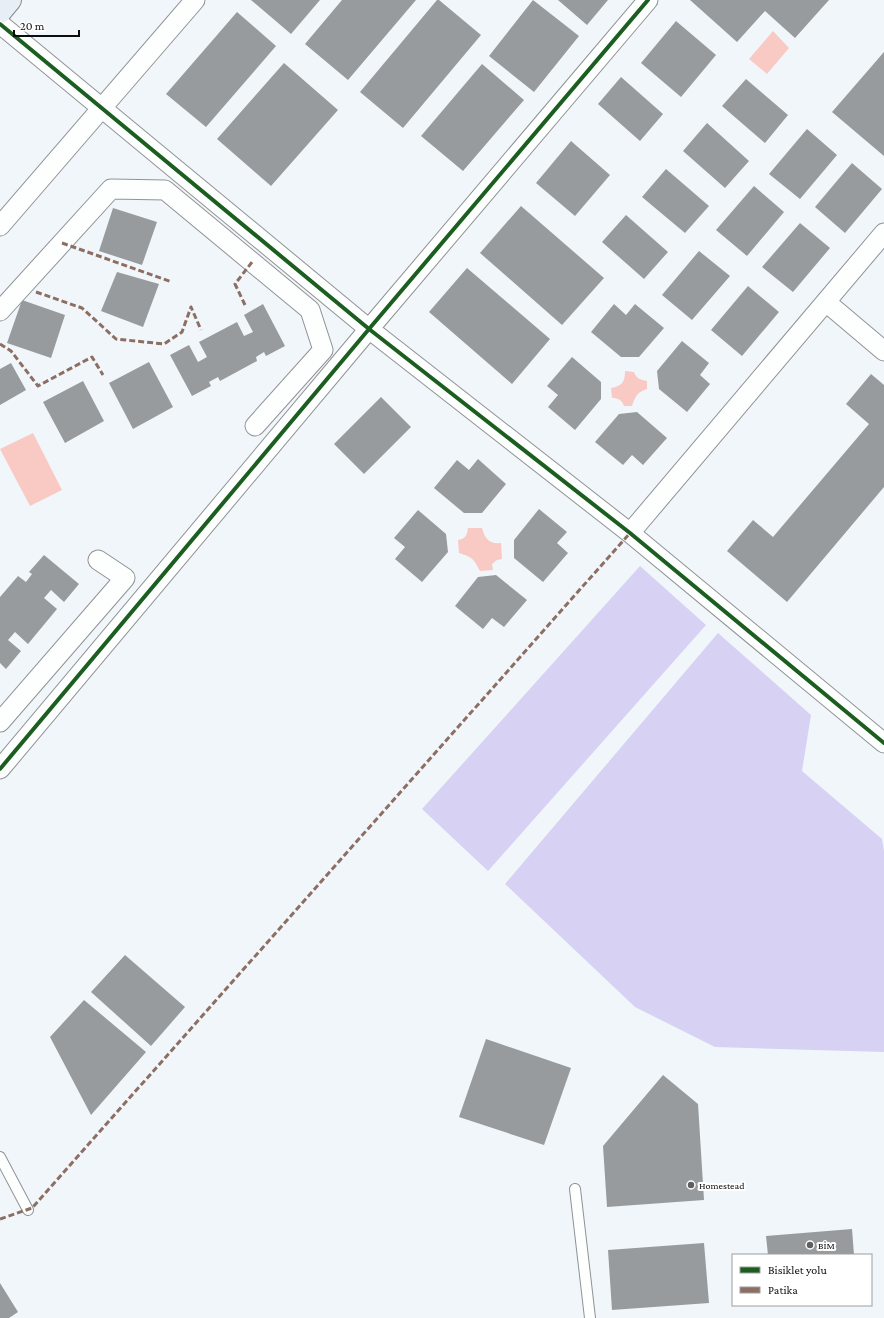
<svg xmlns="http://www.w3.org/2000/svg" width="884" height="1318" font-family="'Crimson Pro',serif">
  <rect width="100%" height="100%" fill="#f1f6fb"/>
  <path fill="#d7d1f4" d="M640 566 706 625 488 871 422 809Z
    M718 633 811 715 802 771 882 839 884 851V1052L715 1047 635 1007 505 884Z"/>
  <path fill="#f9cac3" d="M773 31 789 48 767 74 749 59Z
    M625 371 634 372C636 378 640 380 647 381V389C637 392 635 397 632 406H624C622 400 618 398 612 398L611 388C622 386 625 382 625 371Z
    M33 433 62 490 30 506 0 449Z
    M468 528H482C485 539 489 544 501 543L502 559 497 560 492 564 493 570 480 571C474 559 472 557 459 553L458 540C465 539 467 536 468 528Z"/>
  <path fill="#979b9e" d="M251 0H320L291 34Z
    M342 0H416L348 80 305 44Z
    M437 0H439L481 35 403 128 360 92Z
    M533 0 579 36 534 92 489 56Z
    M558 0H608L587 25Z
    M690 0H829L795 38 765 11 737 42Z
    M237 12 276 46 206 127 166 94Z
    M676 21 716 55 681 97 641 63Z
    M884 52V156L832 112Z
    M284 63 338 110 271 186 217 139Z
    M482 64 524 100 463 171 421 136Z
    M621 77 663 114 640 141 598 104Z
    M746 79 788 115 765 143 722 106Z
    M707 123 749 161 725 188 683 151Z
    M807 129 837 155 800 199 769 174Z
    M571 141 610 175 575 216 536 183Z
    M852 163 882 189 845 233 815 207Z
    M666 169 709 206 685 233 642 197Z
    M754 186 784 212 747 256 716 230Z
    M521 206 604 278 562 325 480 253Z
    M113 208 157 222 142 265 99 251Z
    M626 215 668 252 644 279 602 242Z
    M800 223 830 248 793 292 762 267Z
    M699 251 730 276 692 320 662 295Z
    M467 268 550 339 512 384 429 312Z
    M117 272 159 284 143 327 101 311Z
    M748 286 779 312 742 356 711 330Z
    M22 300 65 315 51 358 7 343Z
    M263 304 285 346 266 356 264 352 256 357 257 361 220 381 218 377 209 382 211 386 192 396 170 355 189 345 198 362 207 357 199 342 237 322 244 336 253 332 244 315Z
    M614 304 626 315 635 304 664 328 639 357H621L591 332Z
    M682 341 709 363 700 375 710 384 687 412 659 389 657 371Z
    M572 357 601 382V399L575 430 548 407 558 395 547 386Z
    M149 362 173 407 133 429 109 383Z
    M11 363 26 390 0 405V369Z
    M871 374 884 385V487L787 602 727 551 753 520 773 537 869 424 846 404Z
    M83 381 104 421 65 443 43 402Z
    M381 397 411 427 364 474 334 444Z
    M637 412 667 438 643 465 632 455 623 465 595 442 619 414Z
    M478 459 506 484 482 513H464L434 488 457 460 469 470Z
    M539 509 567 532 557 543 568 553 543 582 514 558V540Z
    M418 510 446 534 448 552 422 582 395 559 405 547 394 538Z
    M44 555 79 584 64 602 51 590 44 598 57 609 28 644 15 632 8 640 21 651 6 669 0 663V597L18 576 26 582 32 574 29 572Z
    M496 575 527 600 504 627 492 618 483 629 455 606 478 577Z
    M125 955 185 1007 151 1046 91 992Z
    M84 1000 146 1052 91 1115 50 1037Z
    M486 1039 571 1068 544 1145 459 1117Z
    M663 1075 698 1104 704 1200 607 1207 603 1146Z
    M852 1229 854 1255H768L766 1236Z
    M704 1243 709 1303 612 1310 608 1250Z
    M0 1283 18 1312 9 1318H0Z"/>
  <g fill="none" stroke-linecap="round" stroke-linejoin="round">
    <g stroke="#909294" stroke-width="12">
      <path id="lane" d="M0 1157 28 1210
        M575 1189 590 1318"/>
    </g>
    <g stroke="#909294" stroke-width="21">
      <path id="street" d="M0 24 369 329 630 533 884 743
        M0 226 195 0
        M826 302 884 351
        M0 311 111 189 165 190 310 310 323 350 255 426
        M630 533 884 233
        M0 722 125 578 98 560
        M0 769 369 329 648 0"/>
    </g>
    <g stroke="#86898b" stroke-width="24">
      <path id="secondary" d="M0 12 10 0"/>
    </g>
    <use href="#lane" stroke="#fdfefe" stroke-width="10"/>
    <use href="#street" stroke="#fdfefe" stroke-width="19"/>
    <use href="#secondary" stroke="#e8eef5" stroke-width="22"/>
    <path stroke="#8d6e63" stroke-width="3" stroke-dasharray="6 3" stroke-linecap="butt" d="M62 243 172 282
      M36 292 82 308 116 339 164 344 182 332 191 307 201 330
      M245 305 235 284 252 262
      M0 344 11 351 38 386 92 357 103 375
      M0 1219 32 1208 630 533"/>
    <g stroke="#fff" stroke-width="6">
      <path id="cycleway" d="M0 24 369 329 630 533 884 743
        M0 769 369 329 648 0"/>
    </g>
    <use href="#cycleway" stroke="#1b5e20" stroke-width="4"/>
  </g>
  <g fill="#5d5f60" stroke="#fff" stroke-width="1.5">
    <circle cx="691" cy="1185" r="4"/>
    <circle cx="810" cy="1245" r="4"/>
  </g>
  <g text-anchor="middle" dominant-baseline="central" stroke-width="4" stroke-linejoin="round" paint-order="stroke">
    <g font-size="10" fill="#0d0d0d" stroke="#fff" text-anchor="start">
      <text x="699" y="1185">Homestead</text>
      <text x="818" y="1245">BİM</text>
    </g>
  </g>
  <rect x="732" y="1254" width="140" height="52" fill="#ffffff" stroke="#9e9e9e"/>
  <rect x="740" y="1267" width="20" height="6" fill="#1b5e20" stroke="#9e9e9e"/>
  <text x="768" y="1274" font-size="12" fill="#0d0d0d">Bisiklet yolu</text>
  <rect x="740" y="1287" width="20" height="6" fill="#8d6e63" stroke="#9e9e9e"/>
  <text x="768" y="1294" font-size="12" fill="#0d0d0d">Patika</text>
  <path d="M14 30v6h65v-6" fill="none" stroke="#0d0d0d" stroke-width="2"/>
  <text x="20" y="30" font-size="12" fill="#0d0d0d" stroke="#ffffff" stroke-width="3" paint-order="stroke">20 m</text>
</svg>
